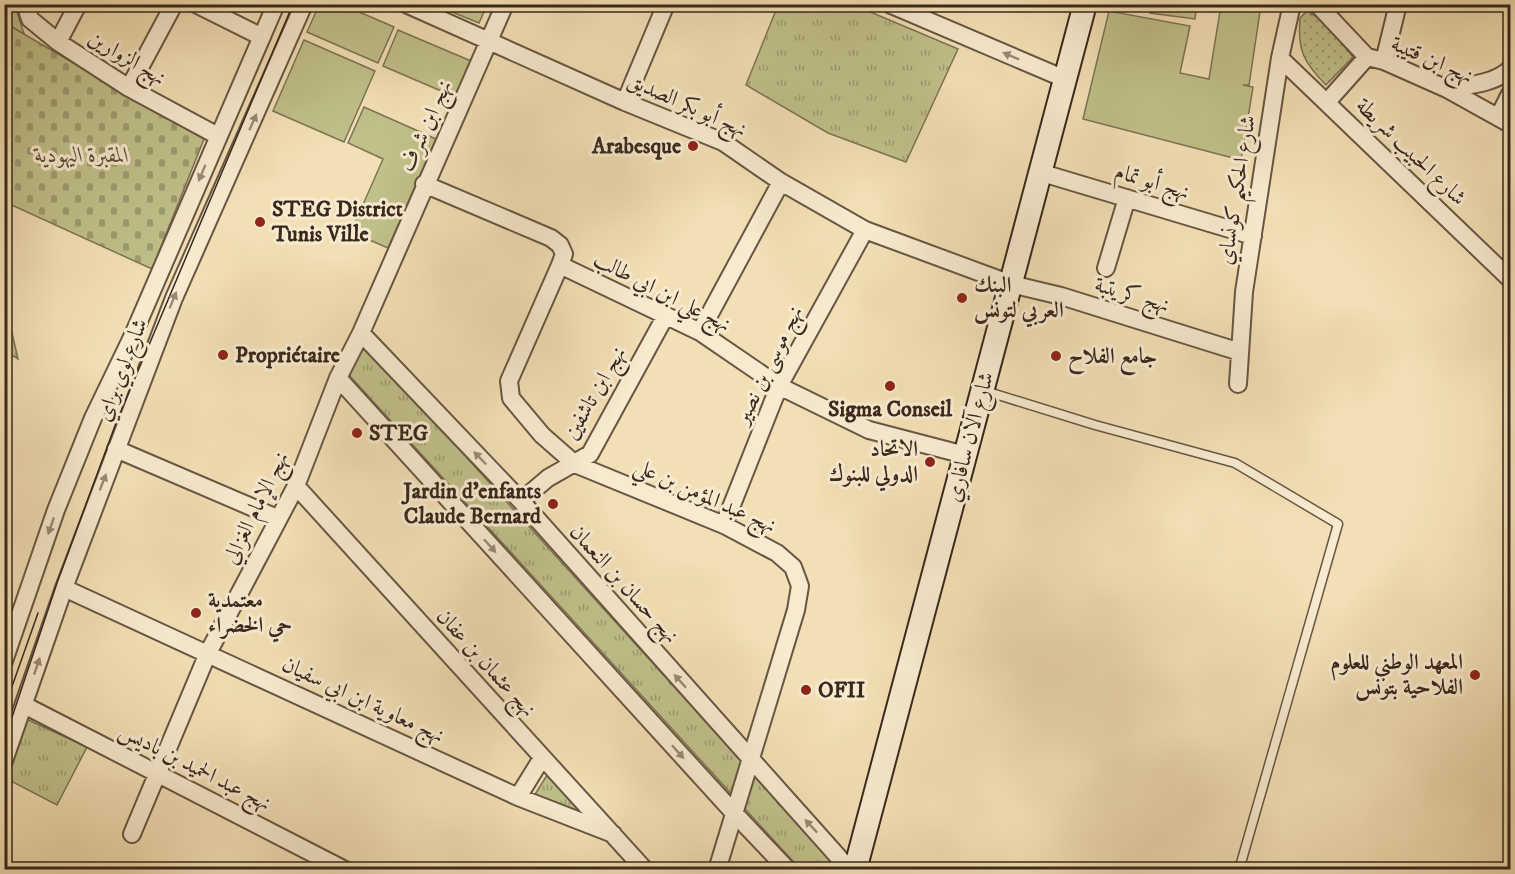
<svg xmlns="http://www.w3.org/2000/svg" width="1515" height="874" font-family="'IM FELL DW Pica',Amiri,serif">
  <defs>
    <pattern id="grass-tufts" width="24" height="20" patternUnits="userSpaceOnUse" patternTransform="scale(1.5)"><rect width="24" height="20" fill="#c0c08a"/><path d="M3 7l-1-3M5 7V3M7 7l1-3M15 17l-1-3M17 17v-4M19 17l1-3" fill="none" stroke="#9d9c70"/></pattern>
    <pattern id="cemetery-stones" width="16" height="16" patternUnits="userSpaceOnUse" patternTransform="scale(1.5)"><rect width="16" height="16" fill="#c0c08a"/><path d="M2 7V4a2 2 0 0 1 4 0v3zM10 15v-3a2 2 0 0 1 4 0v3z" fill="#9d9c70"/></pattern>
    <pattern id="garden-dots" width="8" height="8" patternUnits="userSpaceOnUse" patternTransform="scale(1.5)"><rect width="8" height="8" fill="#c0c08a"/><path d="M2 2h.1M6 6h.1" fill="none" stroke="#9d9c70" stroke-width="1.8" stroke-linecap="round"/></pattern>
  </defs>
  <rect width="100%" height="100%" fill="#f3dfb5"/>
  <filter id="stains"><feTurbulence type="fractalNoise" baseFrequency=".00333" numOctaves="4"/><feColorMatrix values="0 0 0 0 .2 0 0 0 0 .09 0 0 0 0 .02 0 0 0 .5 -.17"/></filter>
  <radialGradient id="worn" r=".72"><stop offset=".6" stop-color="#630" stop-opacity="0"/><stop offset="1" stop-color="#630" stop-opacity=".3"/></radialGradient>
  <path fill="url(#grass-tufts)" stroke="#7c7454" stroke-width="1.5" d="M5 4 21 5 17 12 24 34 5 23Z
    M778 5H854L958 49 906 162 828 133 746 85Z
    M363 343 839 869H800L349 375Z
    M24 718 87 747 57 805 5 778Z
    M549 772 598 825 534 796Z"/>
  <path fill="url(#cemetery-stones)" stroke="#7c7454" stroke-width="1.5" d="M5 23 204 139 152 269 5 202Z
    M5 302 18 359 5 351Z"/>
  <path fill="url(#garden-dots)" stroke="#7c7454" stroke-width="1.5" d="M1307 11 1324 21 1353 57 1326 85C1304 63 1297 50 1300 18Z"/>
  <path fill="#c0c08a" stroke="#7c7454" stroke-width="1.5" d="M319 5H343L394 27 378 63 307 32Z
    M435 5H487L479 23Z
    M1152 5H1197L1195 19 1150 13Z
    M1221 5H1261L1249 85H1243L1253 87 1241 160 1083 119 1109 11 1190 26 1180 73 1209 79Z
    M398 30 471 61 455 97 383 66Z
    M304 40 375 71 344 142 273 111Z
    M364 107 436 139 388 248 351 232 383 159 348 143Z"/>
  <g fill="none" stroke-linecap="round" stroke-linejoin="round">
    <g stroke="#685643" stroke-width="11">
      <path id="lane" d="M982 390 1095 425 1235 463 1338 524 1239 870"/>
    </g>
    <g stroke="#685643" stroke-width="20">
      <path id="street" d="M32 4 28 13 30 19 58 42 129 88 218 136
        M196 4 262 37
        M406 4 625 102 723 142 781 182 865 230 1011 284 1061 296 1240 352
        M889 4 1065 79
        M1317 4 1367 57 1384 61 1447 89 1510 124
        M58 42 78 4
        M1280 58 1510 279
        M1384 61 1398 4
        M129 88 174 4
        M1447 89C1469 85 1494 84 1510 69
        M625 102 666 4
        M1327 102 1367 57
        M1499 116 1510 94
        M1039 172 1253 236
        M424 184 551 238 560 245 564 254 560 265 700 332 779 386 869 430 965 455
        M560 265 509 381 511 398 542 435 575 464 724 525 777 553 793 567 800 586 796 610 717 870
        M1106 268 1127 198
        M700 332 781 182
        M361 333 521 501 850 870
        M338 378 734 813 788 870
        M1238 384 1244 292 1280 58 1292 4
        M116 449 277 518
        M296 486 645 870
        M521 501 548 478 590 454 666 315
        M724 525 779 386 865 230
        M64 588 518 797 613 834
        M4 661 56 510 93 418 133 335 276 4
        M24 705 345 870
        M4 761 64 588 174 298 304 4
        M518 797 542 758
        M132 834 208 653 296 486 338 378 361 333 505 4"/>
    </g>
    <g stroke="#39281d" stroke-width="26">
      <path id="secondary" d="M855 870 1085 4"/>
    </g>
    <use href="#lane" stroke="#f7eacf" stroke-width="8"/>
    <use href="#street" stroke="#f7eacf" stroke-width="16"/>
    <use href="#secondary" stroke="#f7eacf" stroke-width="22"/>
    <path stroke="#39281d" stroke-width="1.5" d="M4 709 38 613
      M4 741 57 583 116 423 293 4"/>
  </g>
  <defs><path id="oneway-solid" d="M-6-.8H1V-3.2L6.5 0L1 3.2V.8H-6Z" transform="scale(1.5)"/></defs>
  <g fill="#988976">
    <use href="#oneway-solid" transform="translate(1011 56) rotate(-157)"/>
    <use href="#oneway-solid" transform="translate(253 122) rotate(-66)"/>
    <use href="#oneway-solid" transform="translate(202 173) rotate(113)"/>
    <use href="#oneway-solid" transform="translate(173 300) rotate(-68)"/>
    <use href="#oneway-solid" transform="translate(480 458) rotate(-134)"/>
    <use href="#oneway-solid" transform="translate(103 482) rotate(-69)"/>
    <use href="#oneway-solid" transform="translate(51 526) rotate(109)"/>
    <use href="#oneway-solid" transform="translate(490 546) rotate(48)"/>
    <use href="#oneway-solid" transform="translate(37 666) rotate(-71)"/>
    <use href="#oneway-solid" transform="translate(680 681) rotate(-132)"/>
    <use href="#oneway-solid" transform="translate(678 752) rotate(48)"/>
    <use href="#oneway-solid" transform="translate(811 826) rotate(-133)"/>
  </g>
  <g fill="#8f2418" stroke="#f7eacf" stroke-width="2">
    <circle cx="693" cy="146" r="6"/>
    <circle cx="260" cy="222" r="6"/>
    <circle cx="962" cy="298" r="6"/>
    <circle cx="223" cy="355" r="6"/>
    <circle cx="1056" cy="356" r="6"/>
    <circle cx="890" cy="386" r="6"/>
    <circle cx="357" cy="433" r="6"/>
    <circle cx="930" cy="462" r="6"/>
    <circle cx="553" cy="504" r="6"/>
    <circle cx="196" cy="613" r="6"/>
    <circle cx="1475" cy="675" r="6"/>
    <circle cx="806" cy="690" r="6"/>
  </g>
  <g text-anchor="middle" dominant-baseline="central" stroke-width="6" stroke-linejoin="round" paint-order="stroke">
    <g font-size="22" fill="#39281d" stroke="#f7eacf">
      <text transform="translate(127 58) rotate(31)">نهج الزوارين</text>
      <text transform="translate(1432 60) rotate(24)">نهج ابن قتيبة</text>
      <text transform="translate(687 105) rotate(24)">نهج أبو بكر الصديق</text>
      <text transform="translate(426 126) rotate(-66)">نهج ابن شرف</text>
      <text transform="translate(1411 152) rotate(44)">شارع الحبيب شريطة</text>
      <text transform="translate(1152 182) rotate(17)">نهج أبو تمام</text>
      <text transform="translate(1237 190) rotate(-81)">شارع الحكيم كونساي</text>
      <text transform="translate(662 292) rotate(27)">نهج علي ابن ابي طالب</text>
      <text transform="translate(1132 295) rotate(17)">نهج كريتبة</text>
      <text transform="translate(769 365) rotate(-64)">نهج موسى بن نصير</text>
      <text transform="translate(122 370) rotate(-69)">شارع لوي براي</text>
      <text transform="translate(595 393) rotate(-60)">نهج ابن تاشفين</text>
      <text transform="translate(970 437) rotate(-75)">شارع آلان سافاري</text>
      <text transform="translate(705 496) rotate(24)">نهج عبد المؤمن بن علي</text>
      <text transform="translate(256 508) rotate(-64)">نهج الإمام الغزالي</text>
      <text transform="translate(624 584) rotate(48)">نهج حسان بن النعمان</text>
      <text transform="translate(486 663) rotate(48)">نهج عثمان بن عفان</text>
      <text transform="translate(363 700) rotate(25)">نهج معاوية ابن ابي سفيان</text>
      <text transform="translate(195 767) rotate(27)">نهج عبد الحميد بن باديس</text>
    </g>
    <g font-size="22" font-weight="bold" fill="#39281d" stroke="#f7eacf" text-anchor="start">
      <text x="681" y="146" text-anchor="end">Arabesque</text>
      <text x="272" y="209">STEG District<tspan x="272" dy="25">Tunis Ville</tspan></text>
      <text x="974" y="285">البنك<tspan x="974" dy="25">العربي لتونس</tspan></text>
      <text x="235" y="355">Propriétaire</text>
      <text x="1068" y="356">جامع الفلاح</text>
      <text x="890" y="409" text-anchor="middle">Sigma Conseil</text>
      <text x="369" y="433">STEG</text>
      <text x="918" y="449" text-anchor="end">الاتحاد<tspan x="918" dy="25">الدولي للبنوك</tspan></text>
      <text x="541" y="491" text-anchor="end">Jardin d'enfants<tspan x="541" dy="25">Claude Bernard</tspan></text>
      <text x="208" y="600">معتمدية<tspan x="208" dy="25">حي الخضراء</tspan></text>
      <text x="1463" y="662" text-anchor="end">المعهد الوطني للعلوم<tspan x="1463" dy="25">الفلاحية بتونس</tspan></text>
      <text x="818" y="690">OFII</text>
    </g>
    <g font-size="22" font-style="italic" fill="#5b4e38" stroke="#f7eacf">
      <text x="82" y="155">المقبرة اليهودية</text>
    </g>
  </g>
  <rect width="1515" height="874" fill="none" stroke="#f3dfb5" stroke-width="24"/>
  <rect x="6" y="6" width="1503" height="862" fill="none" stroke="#39281d" stroke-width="3"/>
  <rect x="12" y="12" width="1491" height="850" fill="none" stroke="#39281d" stroke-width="1.5"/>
  <rect width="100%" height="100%" filter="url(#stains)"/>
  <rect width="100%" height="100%" fill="url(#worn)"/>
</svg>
